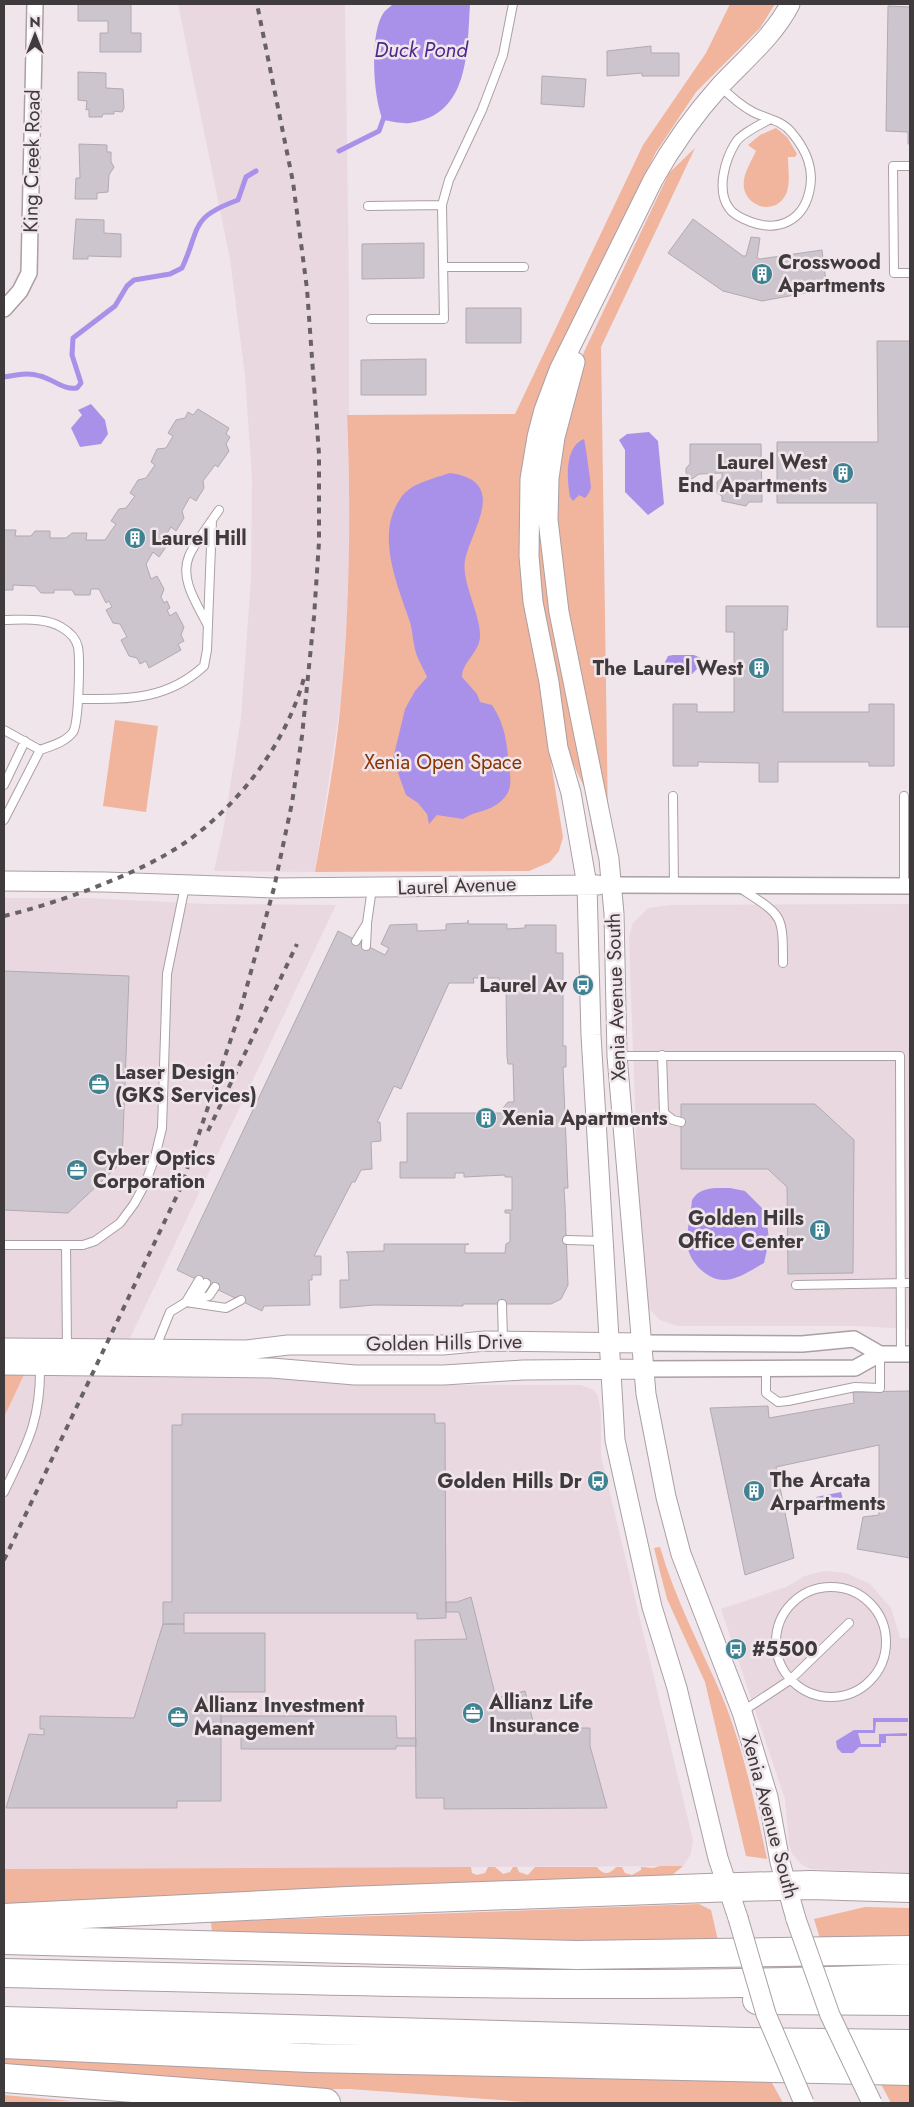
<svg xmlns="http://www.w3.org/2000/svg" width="914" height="2107" font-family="Jost,sans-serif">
  <rect width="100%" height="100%" fill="#f0e5ea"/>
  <path fill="#ead8e1" d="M178 4H345L349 288V415H347L350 522 349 588 341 700 315 872 214 871 223 831 241 718 251 579 252 479 245 375 230 259Z
    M4 898H87L207 904 336 905 113 1374 303 1376 357 1385H581L594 1390 598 1396 601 1413V1456L693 1840 691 1854 683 1866 4 1869V1417L24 1375 72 1374 89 1339 4 1338Z
    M910 904V1329L857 1326H677L660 1320 648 1308 639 1219 629 938 633 923 648 908 670 905Z
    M824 1571 846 1573 870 1584 891 1608 900 1638H910V1873L811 1869 802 1865 792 1854 789 1844 785 1799 721 1609 786 1587 805 1576Z"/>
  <path fill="#f1b49c" d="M730 4H775L760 28 696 92 656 152 588 292 533 428 544 692 552 769 563 837 559 851 550 862 529 871 315 872C325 814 336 757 341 699 350 605 351 510 347 415L515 414 643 145 706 53Z
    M776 128 787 137 797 154 795 157H788C788 169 791 186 785 196 772 218 740 204 744 180 745 171 752 160 756 151L748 145 760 135Z
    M695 148 601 347 608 821 560 585 553 503 575 377 584 352 669 173Z
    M556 403 544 483 598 851H596L585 789 568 753 540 609 534 502Z
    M115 720 158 726 146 812 103 806Z
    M4 1375H24L4 1417Z
    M660 1547C675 1599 700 1645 721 1694 743 1746 755 1804 767 1859L746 1856 705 1682 667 1599 654 1548Z
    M660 1866H683L671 1876 4 1912V1869L471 1867 472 1873 477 1875 485 1873 488 1867H495L503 1874 510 1872 513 1867H517L519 1872 528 1875 535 1867H597C603 1875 609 1875 616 1867H622L625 1873 632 1875 641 1870V1867L653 1868Z
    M699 1904 711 1910 719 1945 212 1933 211 1922Z
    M865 1907 910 1908V1940L821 1942 814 1919Z
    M4 2052 771 2081 783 2103H539L350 2089H305L4 2072Z
    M910 2083V2103H891L881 2084Z
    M4 2095 71 2101 4 2103Z"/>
  <path fill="#a991e9" d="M393 4H470C467 51 470 115 410 123 402 124 391 121 383 120 373 97 369 33 384 12 387 9 391 6 393 4Z
    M91 404 105 420 108 434 101 444 80 447 71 428 82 415 78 410Z
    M649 432 658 441 664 504 648 515 625 492V450L619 440 627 434Z
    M584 439C585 441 591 484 591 487 590 491 588 495 585 498L579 495 573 501 570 497C567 480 564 447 584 439Z
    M450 473C509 481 472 528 465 560 461 582 481 615 480 636 480 652 462 662 462 677L477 694 480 702 492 705C503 722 506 736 508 756 509 774 516 789 500 802 486 813 477 810 463 819L437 815 429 824 427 814 418 803 406 795 393 759 405 709 415 691 427 677C424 670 420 663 417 656 413 645 413 633 410 622 398 586 375 536 400 499 410 483 433 479 450 473Z
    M673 655H694L701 658V665L692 674H673L666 670 665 662 668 656Z
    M730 1188 745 1191 766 1212 769 1241 764 1263C739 1277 722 1291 698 1267 692 1260 687 1251 687 1242 687 1228 691 1214 692 1200 700 1186 716 1188 730 1188Z
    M841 1492 844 1503 818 1508 816 1497Z
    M873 1718H908V1722H876L875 1733H858L861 1744H879V1734L907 1733V1736H886V1743H881V1747H859L853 1753H842L837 1748 836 1741 854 1730H873Z"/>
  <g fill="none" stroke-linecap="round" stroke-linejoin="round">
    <path stroke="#a991e9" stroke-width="5" d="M339 151 379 131 385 114
      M4 377C15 375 28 372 40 376 53 379 63 390 77 388L81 383 72 355 73 338 115 306 127 286 134 280 170 274 182 268C201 227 189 218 238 200L246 177 256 171"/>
  </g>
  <path fill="#ccc5cd" stroke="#b1aab2" d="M78 4H131V33H141V52H100V33H108V21H78Z
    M888 6 910 7V144H908V132L886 131Z
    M651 46V53H679V76H642V73L607 76V51Z
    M78 72 106 73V88L123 89 124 108 122 112 114 111V114H103L102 117H89V109L86 110 87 101 78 100Z
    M542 76 586 79 584 107 541 104Z
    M79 144 107 145V152H111V162L114 167 109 175 108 192 97 193V199H75L76 178H80Z
    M76 219 104 220V233L121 234V257L88 256V259H73Z
    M693 219 743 256H746L751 237 760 238 757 258 760 259 822 250 827 289 762 301 723 291 668 253Z
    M424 243V278L362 279V244Z
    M466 308H521V343H466Z
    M877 341H910V627H877V503H777V442H878Z
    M426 359V395H361V360Z
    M198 409 229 428 226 434 230 437 226 444 229 451 218 467 215 465 203 481 204 488 196 501 190 497 182 511 184 518 176 531 171 527 163 540 166 547 159 557 153 552 146 564 151 579 157 576 164 589 161 597 164 603 167 601 170 608 167 610 170 616 176 612 184 627 181 635 184 641 178 644 181 650 149 668 146 661 140 664 137 658 129 656 121 640 127 637 120 624 113 623 106 610 112 607 109 601 106 603 99 589H91L90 595H75L72 590H54V593H41L35 586 13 585V590H4V530H16L15 536H31L35 531H50V538H66L72 533H87L86 540H105L116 524 111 521 119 509 126 508 135 496 130 493 138 480 146 478 155 465 151 462 157 449 166 448 173 436 168 433 176 420 185 418 188 412 193 415Z
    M690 444H761L762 502H749L746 506 722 501V496L717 493V482L722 478V473L699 474 692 479 686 473V468L690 464Z
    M726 606H788L787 630H783V712H869V704H894V766H869V762H778V782H759V763L698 762V766H673V704H697V712H734V632H726Z
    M468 920V924H507V929L525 928V925H556V953H563V1046H566V1067H563L568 1188H564L565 1205 568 1285 561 1299 551 1304H463V1306L374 1305 340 1308V1280H349L348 1254 346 1252 384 1251V1244H469L465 1245V1253H505L506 1244 510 1242V1213H505V1210H512V1177H505V1175L464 1177V1173H455V1178H400V1162H407V1113H502V1109L508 1102H514L513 1064H508L507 1056 506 990 500 984 499 978H473L474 983H449L401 1089 394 1086 377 1122H380L381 1141 371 1142 372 1169 361 1170 355 1182H352L314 1256H321V1275H312V1280H309L310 1305 264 1306 262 1311 177 1270 338 931 385 955 389 948 381 944 390 925 417 924V931L446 930V924L468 923Z
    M4 971 129 976 122 1162 68 1213 4 1210Z
    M681 1104H815L854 1140 853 1273 788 1274 787 1187 768 1169H681Z
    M910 1391V1558L857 1549 863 1517 879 1515V1445L776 1467 794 1558 745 1575 710 1408 768 1406 769 1418 854 1403 853 1392Z
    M182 1414H435V1423H445L446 1618 417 1619V1613H184V1624H163V1602H172V1425H182Z
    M471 1597 496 1698 525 1691 535 1728H590V1746L607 1808 444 1809V1798H416L415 1640 467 1639 459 1612H446V1602H457Z
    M163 1624H184V1633H265V1692H218V1714H221V1801H177V1808H6L29 1734 44 1735V1729H40V1716L134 1718Z
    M221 1716H396L397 1738H416V1746H396V1749H241V1728H221Z"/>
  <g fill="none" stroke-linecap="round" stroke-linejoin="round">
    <g stroke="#aa9fa4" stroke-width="10">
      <path id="service" d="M720 86C730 96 740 105 753 112 767 119 782 120 792 133 807 151 815 170 809 193 802 221 778 232 751 222 743 219 733 215 729 208 716 190 725 159 736 142 742 133 760 125 770 119
        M910 166H893L894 273H910
        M368 206 442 205
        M444 267H524
        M371 319H444L442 205 449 180 482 110 503 55 513 4
        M212 520 219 510
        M4 620C21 620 45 617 61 627 68 631 76 638 78 647 80 658 79 723 73 732 66 742 51 746 40 750L4 820
        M78 699C126 699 166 701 204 666L207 650 212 520C205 531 194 544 189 556 179 580 198 605 208 626
        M4 730 40 750
        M4 785 25 741
        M673 796 674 885
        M904 886V796
        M740 888C782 916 783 912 783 963
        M356 941 367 923 372 888
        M366 946 367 925
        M662 1055 664 1113 673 1120 681 1122
        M617 1056H900L901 1354
        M567 1240 602 1241
        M4 1245H83L95 1241 120 1223 134 1204 145 1184 155 1157 162 1128 167 974 185 886
        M66 1245 67 1348
        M796 1285 910 1283
        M187 1300 199 1280
        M195 1300 209 1296 215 1287
        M186 1302 226 1308 241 1300
        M502 1304 503 1341
        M155 1349 170 1312 199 1294 206 1283
        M766 1368V1393L778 1402 788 1401 855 1387 880 1388V1354
        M4 1492C27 1444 41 1421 40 1365
        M776 1642a55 55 0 1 1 110 0a55 55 0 1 1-110 0Z
        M743 1711 790 1680 849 1623"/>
    </g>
    <g stroke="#aa9fa4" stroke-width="18">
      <path id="minor" d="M4 309 20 291 29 273 35 4
        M612 885 910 886
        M641 1343 802 1344 854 1339 880 1354
        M643 1369 855 1368 880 1354H910"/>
    </g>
    <g stroke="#aa9fa4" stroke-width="21">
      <path id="tertiary" d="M575 362 555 437 549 478 548 520 559 612 609 859 614 914 617 1056 646 1394 666 1497 681 1554 742 1712 768 1797 780 1862 796 1919
        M4 881 105 882 274 888 598 885
        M4 1348 247 1350 288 1345H443L485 1341 641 1343
        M4 1365 272 1368 355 1375H444L523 1370 643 1369
        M738 1918 718 1858 677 1688 652 1607 615 1440 591 1035 587 885 571 793 558 748 549 682 533 602 529 556 530 479 537 437 544 410 559 370 653 180C672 146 694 115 720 86 744 60 774 36 790 4"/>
    </g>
    <g stroke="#aa9fa4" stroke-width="30">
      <path id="motorway" d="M4 1918 347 1901 707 1888 811 1885 910 1888
        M4 1940 577 1955 910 1950
        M4 1973C306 1980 608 1991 910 1978
        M757 2000 910 2001
        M4 2021 747 2042 910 2044
        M4 2044 310 2058 910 2071
        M4 2078 326 2103"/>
    </g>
    <use href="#service" stroke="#fff" stroke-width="8"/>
    <use href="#minor" stroke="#fff" stroke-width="15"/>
    <use href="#tertiary" stroke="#fff" stroke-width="19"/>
    <use href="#motorway" stroke="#fff" stroke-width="28"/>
    <path stroke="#686265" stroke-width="4" stroke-dasharray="6 6" stroke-linecap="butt" d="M4 916C58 903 140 874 186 842 241 803 286 743 304 678
      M208 1131 297 944
      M4 1560 181 1187 239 1015 274 888 292 803 302 736 314 617 319 542V454L307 289 293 182 257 4"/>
    <g stroke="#aa9fa4" stroke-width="21" stroke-linecap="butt">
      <path id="tertiary-bridge" d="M738 1918 766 2014 804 2103
        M796 1919 830 2015 872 2103"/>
    </g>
    <use href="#tertiary-bridge" stroke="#fff" stroke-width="19"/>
  </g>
  <defs>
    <g id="building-disc" transform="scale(1.125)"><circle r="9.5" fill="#3f8292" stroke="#f0e5ea"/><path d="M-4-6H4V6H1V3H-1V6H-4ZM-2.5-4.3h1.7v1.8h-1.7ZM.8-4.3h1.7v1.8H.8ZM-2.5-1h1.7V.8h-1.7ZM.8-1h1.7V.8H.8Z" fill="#fff"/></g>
    <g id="bus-disc" transform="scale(1.125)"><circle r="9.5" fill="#3f8292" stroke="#f0e5ea"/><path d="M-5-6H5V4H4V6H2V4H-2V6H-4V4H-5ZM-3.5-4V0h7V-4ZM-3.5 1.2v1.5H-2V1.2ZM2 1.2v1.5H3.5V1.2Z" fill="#fff"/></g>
    <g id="office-disc" transform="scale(1.125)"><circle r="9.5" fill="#3f8292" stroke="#f0e5ea"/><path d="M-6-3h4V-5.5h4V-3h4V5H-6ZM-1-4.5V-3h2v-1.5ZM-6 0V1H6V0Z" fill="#fff"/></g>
  </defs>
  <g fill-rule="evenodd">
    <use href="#building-disc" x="762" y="274"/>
    <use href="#building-disc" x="843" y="473"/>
    <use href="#building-disc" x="135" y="538"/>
    <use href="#building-disc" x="759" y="668"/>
    <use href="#bus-disc" x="583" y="985"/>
    <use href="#office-disc" x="99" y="1084"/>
    <use href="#building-disc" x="486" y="1118"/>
    <use href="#office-disc" x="77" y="1170"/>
    <use href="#building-disc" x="820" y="1230"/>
    <use href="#bus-disc" x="598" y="1481"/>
    <use href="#building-disc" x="754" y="1491"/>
    <use href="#bus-disc" x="736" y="1649"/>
    <use href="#office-disc" x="473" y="1713"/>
    <use href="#office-disc" x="178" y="1717"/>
  </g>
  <g text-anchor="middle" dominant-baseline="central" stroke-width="5" stroke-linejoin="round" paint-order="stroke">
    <g font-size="20" fill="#3f3a3c" stroke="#f0e5ea">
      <text transform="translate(32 161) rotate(-89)">King Creek Road</text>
      <text transform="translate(457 886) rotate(-2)">Laurel Avenue</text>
      <text transform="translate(616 997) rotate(-92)">Xenia Avenue South</text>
      <text transform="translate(444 1343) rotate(-1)">Golden Hills Drive</text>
      <text transform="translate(770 1817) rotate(75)">Xenia Avenue South</text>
    </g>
    <g font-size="20" font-weight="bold" fill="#3f3a3c" stroke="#f0e5ea" text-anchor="start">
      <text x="778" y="262">Crosswood<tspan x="778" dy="23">Apartments</tspan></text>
      <text x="827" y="462" text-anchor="end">Laurel West<tspan x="827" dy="23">End Apartments</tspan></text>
      <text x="151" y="538">Laurel Hill</text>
      <text x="743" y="668" text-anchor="end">The Laurel West</text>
      <text x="567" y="985" text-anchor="end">Laurel Av</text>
      <text x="115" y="1072">Laser Design<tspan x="115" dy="23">(GKS Services)</tspan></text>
      <text x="502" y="1118">Xenia Apartments</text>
      <text x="93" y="1158">Cyber Optics<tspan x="93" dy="23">Corporation</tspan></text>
      <text x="804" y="1218" text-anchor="end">Golden Hills<tspan x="804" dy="23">Office Center</tspan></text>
      <text x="770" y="1480">The Arcata<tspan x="770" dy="23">Arpartments</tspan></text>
      <text x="582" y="1481" text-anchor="end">Golden Hills Dr</text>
      <text x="752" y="1649">#5500</text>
      <text x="489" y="1702">Allianz Life<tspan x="489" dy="23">Insurance</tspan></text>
      <text x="194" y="1705">Allianz Investment<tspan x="194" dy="23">Management</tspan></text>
    </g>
    <g font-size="20" fill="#883404" stroke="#f0e5ea">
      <text x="443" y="762">Xenia Open Space</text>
    </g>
    <g font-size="21" font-style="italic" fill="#4f288d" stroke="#f0e5ea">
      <text x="421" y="50">Duck Pond</text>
    </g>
  </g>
  <rect width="914" height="2107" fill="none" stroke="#3f3a3c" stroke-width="10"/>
  <g transform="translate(35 35)" stroke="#f0e5ea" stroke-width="4" paint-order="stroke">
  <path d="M0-4L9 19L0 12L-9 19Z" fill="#3f3a3c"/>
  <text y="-8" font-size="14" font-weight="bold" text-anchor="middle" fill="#3f3a3c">N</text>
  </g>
</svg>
